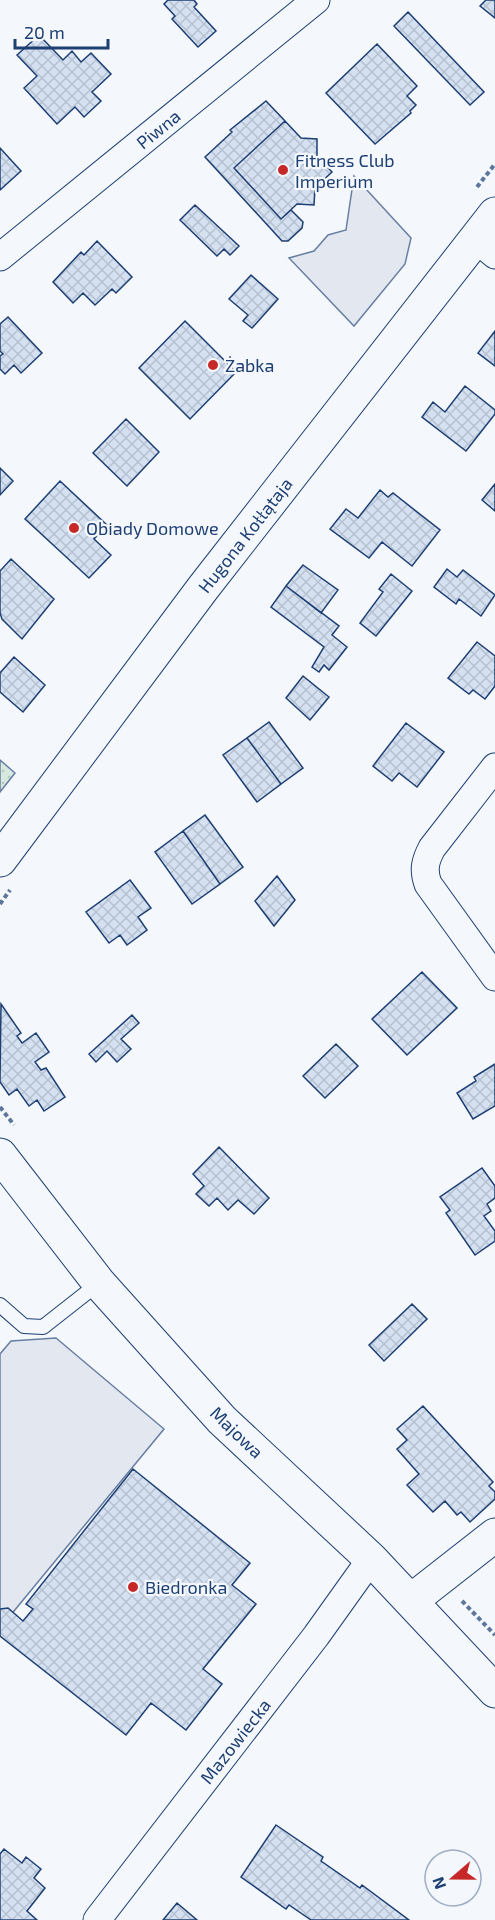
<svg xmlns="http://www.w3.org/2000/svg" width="495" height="1920" font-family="'Exo 2',sans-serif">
  <defs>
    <pattern id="grass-dots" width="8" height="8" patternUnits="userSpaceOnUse" patternTransform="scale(1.5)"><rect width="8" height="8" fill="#d7e8df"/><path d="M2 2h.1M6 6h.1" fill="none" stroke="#b8c8c3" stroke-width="1.8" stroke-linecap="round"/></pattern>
    <pattern id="building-cross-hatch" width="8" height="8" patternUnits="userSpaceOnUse" patternTransform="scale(1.5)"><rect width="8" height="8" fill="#d5e0f0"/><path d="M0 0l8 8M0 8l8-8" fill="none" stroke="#b6c1d1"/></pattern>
  </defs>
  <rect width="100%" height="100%" fill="#f4f7fb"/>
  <path fill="url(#grass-dots)" stroke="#687fa3" stroke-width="1.5" d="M0 760 15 773 0 792Z"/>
  <path fill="#e3e8f0" stroke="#687fa3" stroke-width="1.5" d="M354 176 411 238 405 264 354 326 289 258 314 251 328 235 346 230Z
    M56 1338 164 1429 0 1628V1354L11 1341Z"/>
  <path fill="url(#building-cross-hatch)" stroke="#1d3f73" stroke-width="1.5" d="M168 0H194L197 4 194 7 216 31 198 47 172 19 175 16 164 4Z
    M486 0H495V18L480 6Z
    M408 12 484 92 470 105 394 26Z
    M39 35 63 60 72 51 81 62 91 53 111 74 92 92 101 101 84 117 75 107 57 124 24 88 37 76 17 55Z
    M377 44 417 86 407 96 416 105 410 111 411 113 375 144 326 93Z
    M266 101 285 121 234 168 281 219 291 210 303 222 302 228 288 241H282L205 157 232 132 230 130Z
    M285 121 301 138 317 139V156L332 172 315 188 314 205 297 204 281 219 234 168Z
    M0 148 21 171 0 190Z
    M195 205 239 246 230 255 224 249 217 256 180 220Z
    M97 241 132 277 116 293 112 289 95 305 83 293 73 303 53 282 81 252 84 255Z
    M251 275 278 299 252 328 243 321 248 315 229 299Z
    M8 317 42 353 21 373 14 365 5 374 0 369V356L3 354 0 351V324Z
    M185 321 236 372 190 419 139 368Z
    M495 331V366L478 353Z
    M465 386 495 410V414L466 451 422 417 433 402 445 412Z
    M126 419 159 452 127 486 93 453Z
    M0 468 13 481 0 495Z
    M60 481 107 525 94 539 111 555 89 578 25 519Z
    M495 484V511L482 500Z
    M380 490 388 497 393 493 440 530 412 566 382 542 369 558 330 529 346 509 358 518Z
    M11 559 54 599 22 639 2 619 0 613V571Z
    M303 565 338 590 321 613 286 586Z
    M447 569 457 577 463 570 495 595 481 616 459 599 456 604 434 587Z
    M391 574 412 591 376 636 360 623 383 592 379 589Z
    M286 586 339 626 332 635 347 647 329 670 324 665 319 672 312 667 324 647 271 607Z
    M477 642 495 656V686L485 699 473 690 469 694 448 678Z
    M14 657 45 685 23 712 0 692V673Z
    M303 676 329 697 310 720 286 698Z
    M269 722 303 768 281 784 247 738Z
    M406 723 444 752 417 787 399 773 392 781 373 766Z
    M247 738 281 784 257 802 223 755Z
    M205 815 243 867 220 884 183 831Z
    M183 831 220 884 192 904 155 852Z
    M277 876 295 900 274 926 255 901Z
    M130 880 151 908 138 917 147 930 127 945 120 935 109 943 86 912Z
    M422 972 457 1008 407 1055 372 1019Z
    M1 1004 21 1033 17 1036 22 1043 36 1033 49 1052 35 1062 41 1070 46 1068 65 1097 44 1111 37 1100 29 1106 17 1089 9 1095 0 1082Z
    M132 1015 139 1023 121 1039 131 1049 117 1062 107 1051 96 1062 89 1054Z
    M336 1044 358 1066 325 1098 303 1076Z
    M495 1064V1106L473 1119 457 1093 476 1081 474 1077Z
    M219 1147 269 1198 254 1214 238 1200 228 1210 217 1198 209 1206 196 1194 204 1186 193 1174Z
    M482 1168 495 1186V1198L487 1204 491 1211 484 1216 495 1231V1241L475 1255 446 1213 450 1210 440 1197Z
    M412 1304 427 1319 384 1361 369 1345Z
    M423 1406 493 1482 489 1486 495 1492V1499L470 1522 461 1512 457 1515 445 1501 433 1512 407 1485 419 1474 397 1449 407 1440 397 1429Z
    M133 1469 250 1563 232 1585 256 1604 203 1669 222 1684 186 1730 151 1703 126 1735 0 1636V1609L8 1608 23 1621 33 1609 26 1604Z
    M276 1825 323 1857 321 1861 360 1888 362 1885 409 1920H311L289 1905 286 1909 241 1877Z
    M4 1849 22 1863 26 1857 41 1869 34 1878 45 1888 27 1911 37 1920H0V1854Z
    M177 1903 197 1920H163Z"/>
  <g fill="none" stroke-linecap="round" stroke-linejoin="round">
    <g stroke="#1d3f73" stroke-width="16">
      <path id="service" d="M0 1305 24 1326 43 1327 99 1283"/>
    </g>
    <g stroke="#1d3f73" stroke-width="29">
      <path id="minor" d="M476 239 495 255
        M0 257 316 0
        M495 767 432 848C425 861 423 870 428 884L495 977
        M97 1920 316 1636 371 1559"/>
    </g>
    <g stroke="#1d3f73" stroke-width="35">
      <path id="tertiary" d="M0 1155 99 1283 222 1420 371 1559 495 1691
        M412 1600 495 1535"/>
    </g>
    <g stroke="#1d3f73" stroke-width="35">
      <path id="secondary" d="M0 860 203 588 495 214"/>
    </g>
    <path stroke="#5e769c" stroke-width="4" stroke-dasharray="4.5 3" stroke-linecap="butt" d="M477 187 495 164
      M0 904 10 890
      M0 1107 14 1125
      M462 1601 495 1635"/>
    <use href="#service" stroke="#f4f7fb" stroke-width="14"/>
    <use href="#minor" stroke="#f4f7fb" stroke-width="27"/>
    <use href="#tertiary" stroke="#f4f7fb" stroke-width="33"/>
    <use href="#secondary" stroke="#f4f7fb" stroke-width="33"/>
  </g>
  <g fill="#c62828" stroke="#f4f7fb" stroke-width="2">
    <circle cx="283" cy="170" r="6"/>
    <circle cx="213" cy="365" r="6"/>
    <circle cx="74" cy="528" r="6"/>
    <circle cx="133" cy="1587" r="6"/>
  </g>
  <g text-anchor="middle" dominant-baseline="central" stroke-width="4.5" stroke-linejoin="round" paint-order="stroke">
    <g font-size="18" fill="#1d3f73" stroke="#f4f7fb">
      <text transform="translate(158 129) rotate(-39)">Piwna</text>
      <text transform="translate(245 535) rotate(-52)">Hugona Kołłątaja</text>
      <text transform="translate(237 1432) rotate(44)">Majowa</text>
      <text transform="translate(235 1741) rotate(-52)">Mazowiecka</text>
    </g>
    <g font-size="18" fill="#1d3f73" stroke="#f4f7fb" text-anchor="start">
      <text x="295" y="160">Fitness Club<tspan x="295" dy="21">Imperium</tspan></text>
      <text x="225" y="365">Żabka</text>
      <text x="86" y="528">Obiady Domowe</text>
      <text x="145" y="1587">Biedronka</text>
    </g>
  </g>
  <g transform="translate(453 1878) rotate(250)"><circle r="28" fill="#f4f7fb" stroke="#9eadc5" stroke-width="1.5"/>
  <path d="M0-4.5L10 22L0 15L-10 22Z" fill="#c62828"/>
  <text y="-9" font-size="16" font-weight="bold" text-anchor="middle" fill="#1d3f73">N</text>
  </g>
  <path d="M15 39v9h93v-9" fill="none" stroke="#1d3f73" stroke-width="3"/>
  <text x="24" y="39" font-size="18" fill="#1d3f73" stroke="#f4f7fb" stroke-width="4.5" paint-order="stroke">20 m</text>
</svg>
